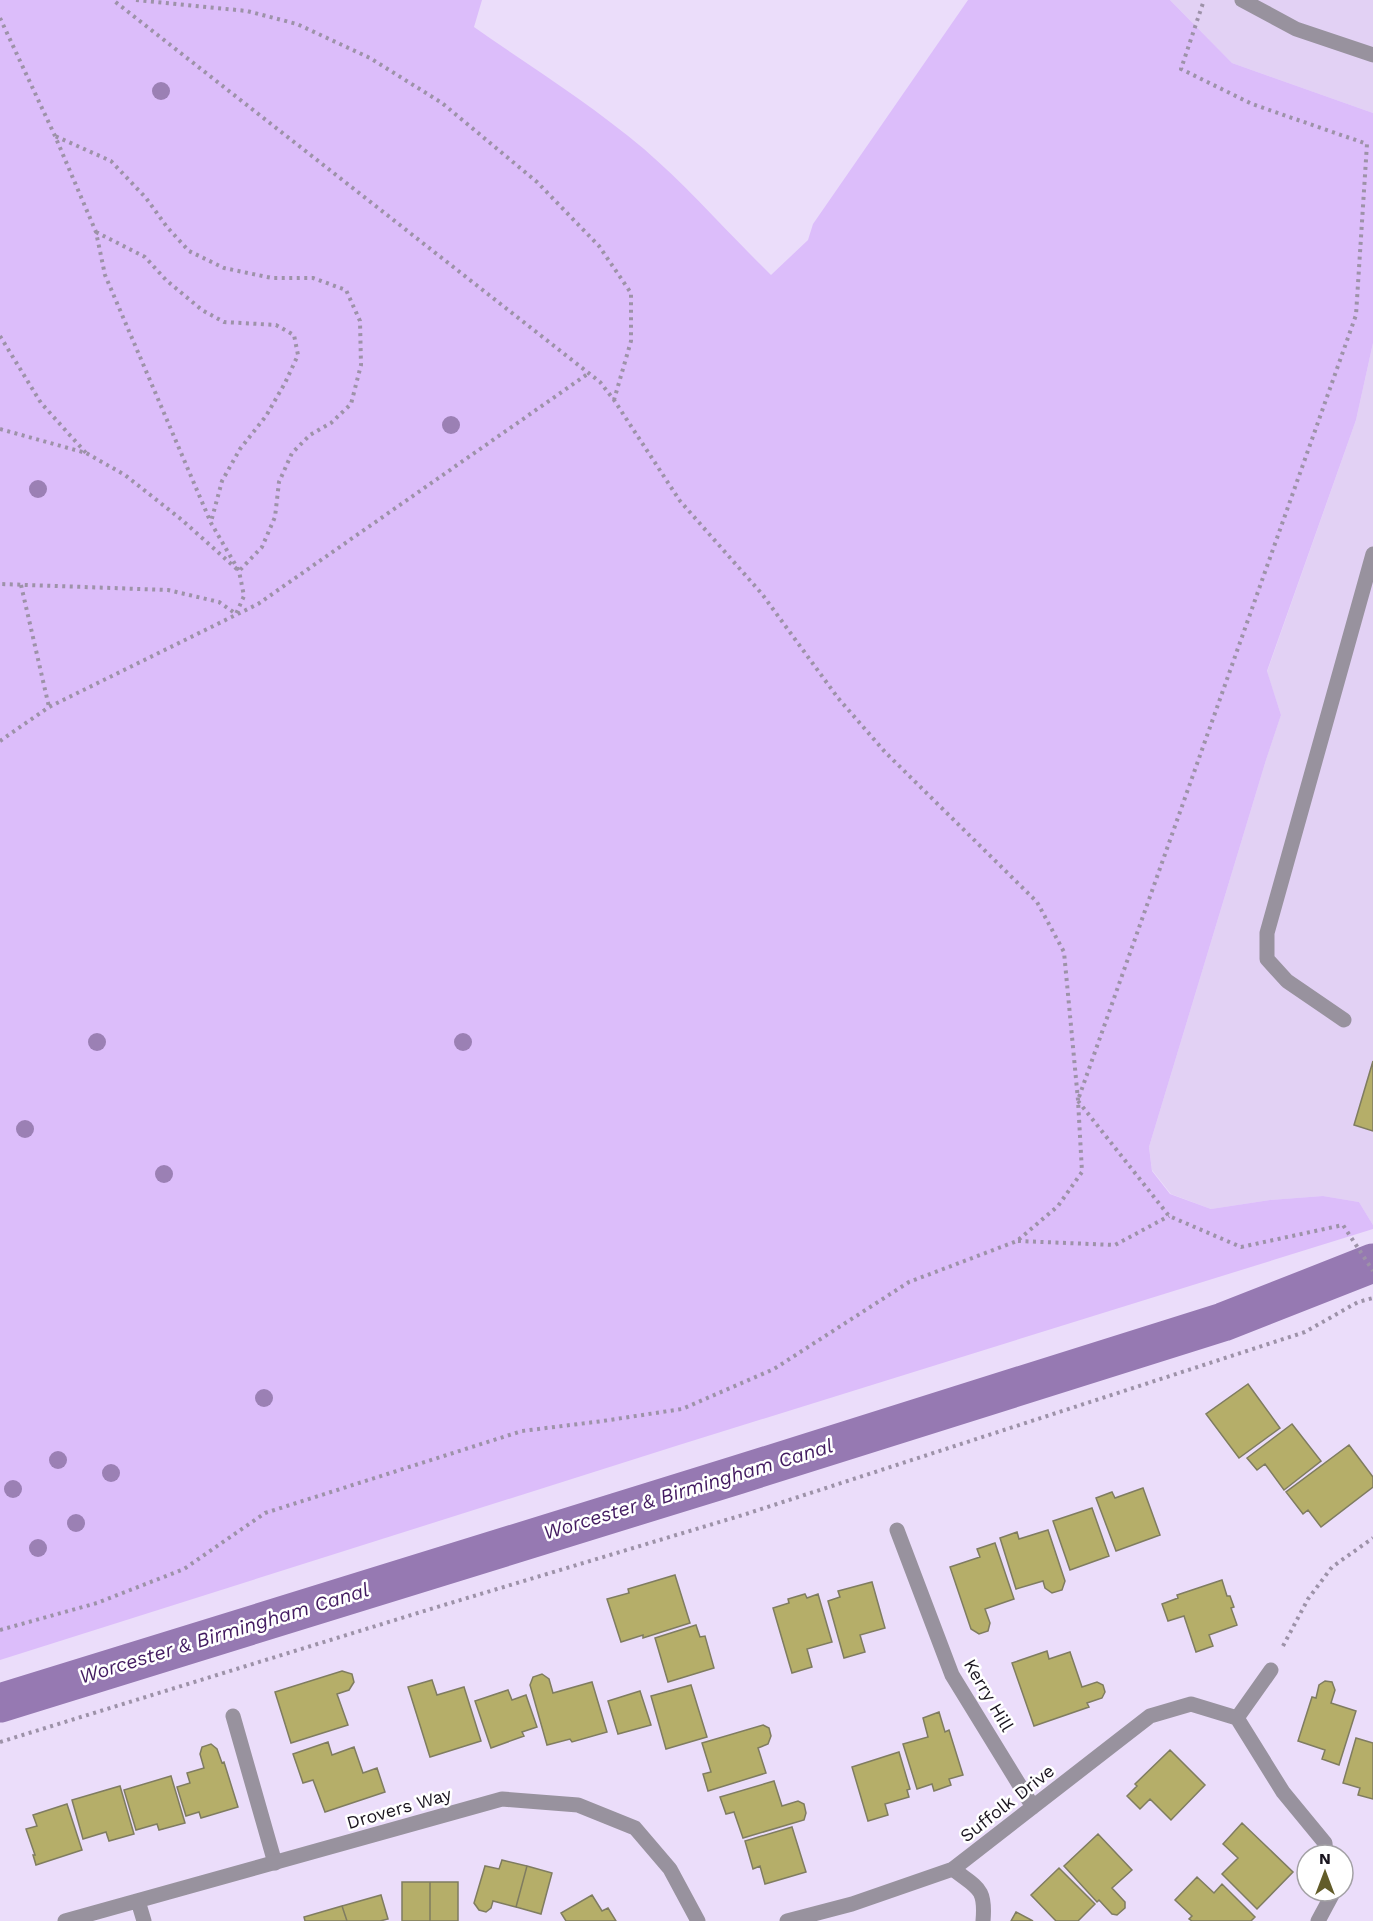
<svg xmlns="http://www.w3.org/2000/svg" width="1373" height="1921" font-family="'Work Sans',sans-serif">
  <rect width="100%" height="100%" fill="#ebddfa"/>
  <path fill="#e2d1f4" d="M1170 0H1373V113L1232 63Z
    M1373 343V1225L1359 1202 1323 1196 1270 1200 1211 1209 1171 1194 1152 1170 1149 1147 1266 760 1281 715 1267 672 1356 420Z"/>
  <path fill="#dcbdfa" d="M0 0H482L474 27C531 67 591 104 644 149 689 188 728 233 771 275L808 240 813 224 968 0H1170L1232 63 1373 113V343L1356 420 1267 671 1281 715 1266 760 1149 1147 1152 1171 1170 1194 1211 1209 1270 1200 1323 1196 1359 1202 1373 1225V1229L679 1445 0 1660Z"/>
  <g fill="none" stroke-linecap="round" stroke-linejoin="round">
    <path stroke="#9679b2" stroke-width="39" d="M0 1703 737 1475 1223 1322 1373 1263"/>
  </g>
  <path fill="#b5ae69" stroke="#7f7c60" stroke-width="1.5" d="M1373 1061V1131L1354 1125Z
    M1248 1384 1280 1428 1239 1458 1206 1414Z
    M1292 1424 1321 1461 1284 1490 1265 1464 1257 1470 1247 1458Z
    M1349 1445 1373 1477V1487L1321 1527 1308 1510 1303 1514 1286 1492Z
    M1143 1488 1160 1535 1116 1551 1096 1498 1112 1492 1115 1498Z
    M1092 1508 1109 1556 1070 1570 1053 1521Z
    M1048 1530 1065 1581 1062 1590 1052 1593 1045 1588 1043 1581 1016 1589 1000 1538 1017 1532 1019 1539Z
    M995 1543 1014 1599 985 1609 990 1623 988 1631 979 1634 971 1629 950 1567 980 1557 977 1549Z
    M675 1575 690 1623 643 1638V1635L621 1642 607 1599 629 1593 628 1589Z
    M1222 1580 1227 1596H1230L1234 1607 1231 1608 1237 1625 1209 1635 1213 1646 1196 1652 1184 1616 1168 1621 1162 1604 1178 1598 1177 1595Z
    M872 1582 885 1628 860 1635 865 1652 844 1658 828 1601 840 1597 838 1591Z
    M805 1594 807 1598 818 1594 832 1642 807 1649 812 1667 792 1673 773 1608 789 1603 788 1599Z
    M696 1625 700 1637 705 1636 714 1668 668 1682 655 1638Z
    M1047 1651 1049 1659 1070 1652 1082 1687 1097 1682 1103 1685 1105 1692 1102 1698 1087 1703 1089 1707 1034 1726 1012 1663Z
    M342 1671 352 1674 354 1682 349 1690 337 1694 348 1725 291 1743 275 1692Z
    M542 1674 549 1679 553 1693 592 1682 607 1732 572 1742 570 1739 547 1745 530 1685 533 1677Z
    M432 1680 437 1695 464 1687 481 1741 430 1757 408 1687Z
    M1325 1681 1332 1682 1335 1690 1331 1703 1356 1711 1339 1765 1322 1759 1325 1750 1298 1741 1312 1697 1316 1698 1319 1685Z
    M691 1685 707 1737 666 1749 651 1696Z
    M508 1690 512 1700 526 1695 537 1727 522 1732 524 1736 491 1748 475 1701Z
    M640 1691 651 1725 618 1734 608 1701Z
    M939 1712 945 1732 949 1730 963 1775 949 1779 951 1785 934 1791 932 1784 917 1789 903 1744 928 1737 923 1718Z
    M763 1725 769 1728 771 1736 768 1744 758 1748 766 1773 708 1791 703 1774 711 1772 702 1743Z
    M1356 1738 1373 1743V1799L1358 1795 1360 1788 1343 1783Z
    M328 1742 332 1755 354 1747 363 1773 377 1768 385 1792 325 1812 313 1780 303 1783 293 1754Z
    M211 1744 217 1749 222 1763 224 1762 238 1807 201 1818 199 1812 186 1816 177 1787 190 1783 187 1773 204 1768 200 1754 202 1747Z
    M1170 1750 1205 1785 1171 1820 1150 1799 1140 1809 1127 1796 1137 1786 1135 1784Z
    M899 1752 910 1789 907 1790 909 1797 885 1804 888 1815 868 1821 852 1767Z
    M171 1776 185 1823 159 1830 157 1824 136 1830 124 1790Z
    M774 1781 782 1806 798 1801 804 1804 806 1813 804 1820 743 1838 734 1812 726 1814 720 1797Z
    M120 1786 134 1834 109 1841 106 1832 83 1839 72 1800Z
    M67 1804 82 1850 36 1865 33 1855H35L26 1829 37 1826 33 1815Z
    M1242 1823 1293 1872 1257 1909 1222 1874 1238 1858 1223 1844Z
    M792 1827 806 1872 765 1884 760 1866 753 1869 745 1841Z
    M1098 1834 1132 1870 1112 1888 1125 1902V1908L1117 1915 1112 1914 1099 1900 1097 1902 1064 1866Z
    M502 1860 527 1866 516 1907 493 1901 491 1908 486 1912 479 1910 474 1903 485 1866 499 1869Z
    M527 1866 552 1873 541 1914 516 1907Z
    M1059 1868 1095 1904 1078 1921H1056L1031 1895Z
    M1197 1877 1214 1893 1222 1884 1255 1917 1251 1921H1192L1189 1919 1192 1916 1175 1900Z
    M402 1882H430V1921H402Z
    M430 1882H458V1921H430Z
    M381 1895 388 1919 380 1921H347L342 1906Z
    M592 1895 602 1911 608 1908 616 1921H566L561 1913Z
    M342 1906 347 1921H305L304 1917Z
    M1016 1912 1033 1921H1011Z"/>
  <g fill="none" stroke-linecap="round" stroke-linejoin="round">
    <path stroke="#9d92a8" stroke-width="4" stroke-dasharray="3 4.5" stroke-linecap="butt" d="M136 0 247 11 297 24 370 58 442 103 537 182 599 246 631 293V341L614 400
      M0 18 55 136 96 232 105 275 211 523 239 571 244 596 236 614 219 602 168 590 0 584
      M96 232 145 257 166 280 202 310 224 322 276 325 294 335 298 355 285 383 266 416 240 449 222 481 211 522
      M0 336 41 403 86 453
      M0 429 86 453 125 475 182 520 239 571 262 547 275 517 279 482 292 453 310 435 331 423 351 404 361 365 360 321 346 290 313 278H272L224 268 189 251 167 227 146 198 111 161 55 136
      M21 585 49 707
      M0 741 49 707 258 604 589 373
      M1079 1097 1356 315 1367 144 1252 104 1181 69 1204 0
      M1078 1101 1169 1216 1241 1247 1343 1225 1373 1271
      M1018 1241 1115 1245 1169 1216
      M0 1630 97 1603 184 1569 265 1513 522 1431 603 1421 682 1409 774 1369 909 1282 1017 1241 1058 1206 1082 1172 1078 1100 1064 952 1037 902 885 752 838 698 762 594 680 501 614 400 600 382 113 0
      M1283 1646 1308 1599 1332 1567 1373 1538
      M0 1742 434 1608 746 1514 1305 1332 1358 1302 1373 1298"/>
    <path stroke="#98929e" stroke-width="15" d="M1344 1020 1287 981 1267 959V933L1373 554
      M233 1716 275 1863
      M953 1869C977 1888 986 1887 983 1921"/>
    <path stroke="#98929e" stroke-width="15" d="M1242 0 1296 29 1373 55
      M897 1530 952 1675 1033 1807
      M1237 1718 1271 1670
      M138 1901 144 1921
      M65 1921 502 1799 578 1805 635 1828 670 1869 698 1921
      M787 1921 852 1904 953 1869 1150 1716 1191 1704 1237 1718 1283 1792 1325 1843 1326 1855
      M1318 1921 1332 1895 1331 1891"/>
  </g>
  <g fill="#9b80b4">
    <circle cx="161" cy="91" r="9"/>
    <circle cx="451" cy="425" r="9"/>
    <circle cx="38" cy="489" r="9"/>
    <circle cx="97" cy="1042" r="9"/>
    <circle cx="463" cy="1042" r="9"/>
    <circle cx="25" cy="1129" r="9"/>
    <circle cx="164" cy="1174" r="9"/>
    <circle cx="264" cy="1398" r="9"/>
    <circle cx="58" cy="1460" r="9"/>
    <circle cx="111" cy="1473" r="9"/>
    <circle cx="13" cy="1489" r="9"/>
    <circle cx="76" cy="1523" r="9"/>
    <circle cx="38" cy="1548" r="9"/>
  </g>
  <g text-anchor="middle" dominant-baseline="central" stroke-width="5" stroke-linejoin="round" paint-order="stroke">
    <g font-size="18" fill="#1a151f" stroke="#fff">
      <text transform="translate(989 1695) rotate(60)">Kerry Hill</text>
      <text transform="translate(1007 1803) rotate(-38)">Suffolk Drive</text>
      <text transform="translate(399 1808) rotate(-16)">Drovers Way</text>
    </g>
    <g font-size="20" font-style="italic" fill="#431b61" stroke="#fff">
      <text transform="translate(688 1489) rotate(-17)">Worcester &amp; Birmingham Canal</text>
      <text transform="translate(224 1633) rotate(-17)">Worcester &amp; Birmingham Canal</text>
    </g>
  </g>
  <g transform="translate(1325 1873)"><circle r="28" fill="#ffffff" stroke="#a3a1a5" stroke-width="1.5"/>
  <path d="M0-4.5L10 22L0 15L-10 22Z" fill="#625c29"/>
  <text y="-9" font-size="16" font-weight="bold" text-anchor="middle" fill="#1a151f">N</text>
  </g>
</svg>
